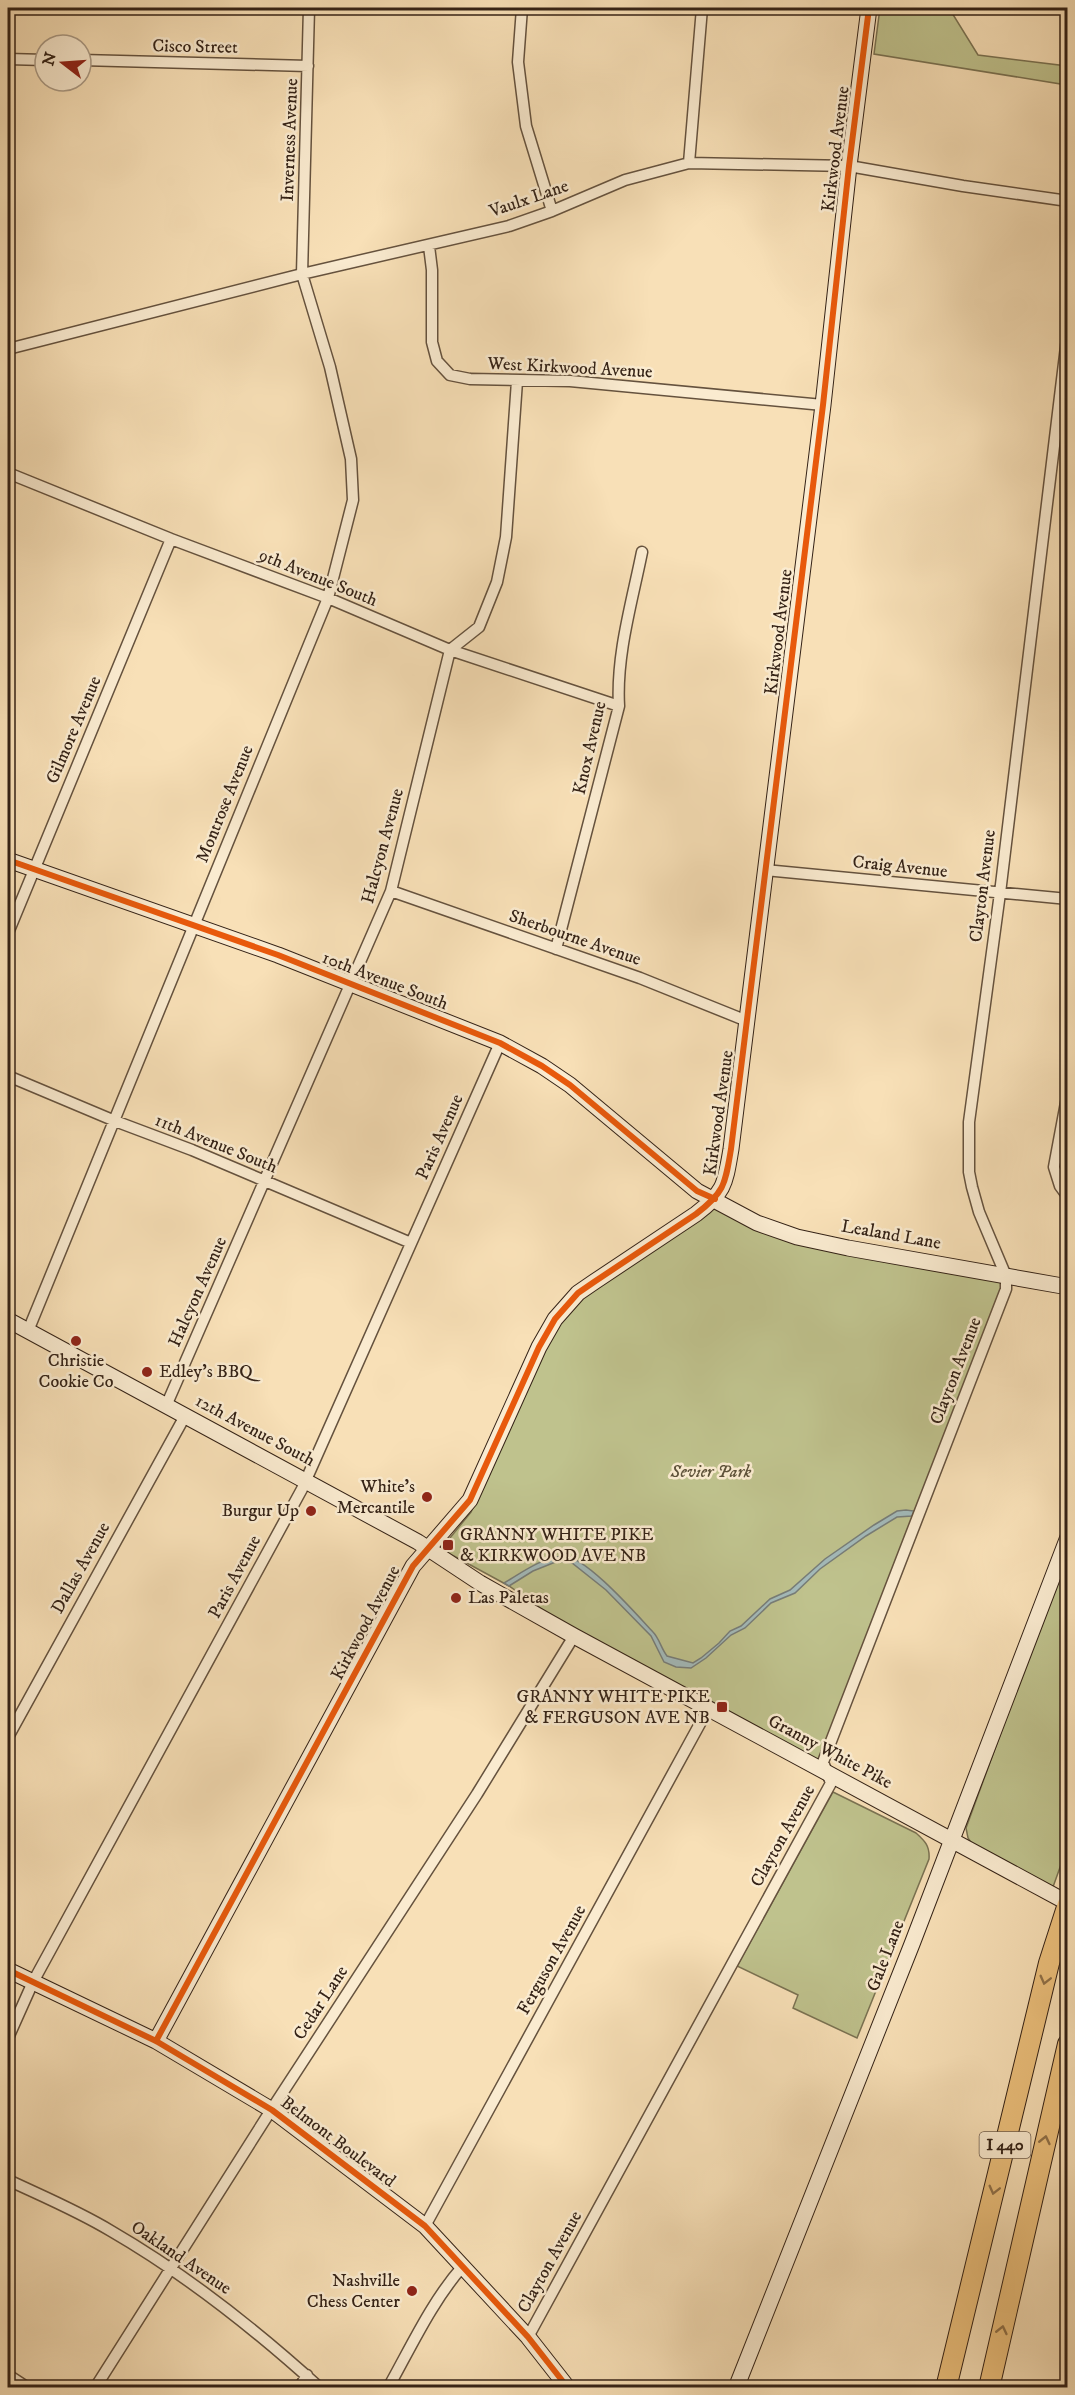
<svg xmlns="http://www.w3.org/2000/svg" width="1075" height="2395" font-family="'IM FELL DW Pica',serif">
  <rect width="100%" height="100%" fill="#f8e0b7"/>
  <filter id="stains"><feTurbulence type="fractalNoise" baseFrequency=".00333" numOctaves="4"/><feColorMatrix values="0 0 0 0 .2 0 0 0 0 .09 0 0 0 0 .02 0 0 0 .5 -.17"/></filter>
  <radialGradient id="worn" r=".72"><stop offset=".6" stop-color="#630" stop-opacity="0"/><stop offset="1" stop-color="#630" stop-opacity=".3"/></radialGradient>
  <path fill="#bfc28d" stroke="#7a7252" stroke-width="1.5" d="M880 8H949L978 55 1067 66V85L874 54Z
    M716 1207 755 1227 1006 1279 819 1761 563 1624 509 1586 441 1549 471 1512 549 1337 576 1302Z
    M1067 1552 1068 1845 1053 1887 972 1844 968 1838 966 1828Z
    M833 1792 916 1833C925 1841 930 1846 929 1859L857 2038 793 2008 798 1995 737 1966Z"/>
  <path fill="#a3baba" stroke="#777d78" stroke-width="1.5" d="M906 1510 914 1511 912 1516 897 1517 866 1536 820 1569 795 1593 771 1603 745 1628 731 1635 706 1658 691 1668 676 1667 664 1662 651 1636 606 1590 572 1563 558 1561 533 1571 509 1586 504 1583C521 1573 543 1557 563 1556 585 1555 637 1615 653 1632 659 1638 661 1648 667 1656L693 1663 701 1658 719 1643 730 1631 741 1626 770 1599 790 1590 825 1559 874 1525 897 1511Z"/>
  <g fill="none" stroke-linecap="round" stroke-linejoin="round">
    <g stroke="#65523e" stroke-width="13">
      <path id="street" d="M522 8 518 62 526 126 552 211
        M8 59 45 60
        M81 60 308 66
        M689 163 702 8
        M429 246 432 270V342L437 361 450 375 470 379 570 381 823 405
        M8 349 302 274 509 226 552 211 625 180 689 163 849 166 963 186 1068 201
        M8 473 171 539 328 598 450 650 619 706
        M765 870 1068 899
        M391 891 640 978 747 1021
        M8 933 171 539
        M556 949 619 706C616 655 632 602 642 552
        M8 1076 115 1121 192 1150 411 1243
        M1068 1092 1054 1167 1060 1186 1068 1197
        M28 1331 328 598 353 500 351 459 330 367 302 274 309 8
        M166 1406 391 891 450 650 479 627 497 582 506 537 517 381
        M8 1737 185 1416
        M8 2038 33 1982 302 1489 500 1043
        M8 2180C42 2196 78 2211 111 2231 187 2275 255 2329 320 2388
        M425 2226 708 1709
        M528 2337 831 1783 823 1762 1006 1289V1276L979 1212 972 1187 969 1172V1122L1000 893 1068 330
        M8 2375 28 2388
        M95 2388 266 2118 477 1794 574 1636
        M299 2388 307 2375
        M388 2388C411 2347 432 2301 463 2266"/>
    </g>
    <g stroke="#342216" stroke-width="17">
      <path id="secondary" d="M8 860 278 955 500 1043 542 1066 570 1085 697 1191 757 1223 797 1237 848 1248 1068 1287
        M8 1320 418 1542 480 1583 574 1636 1068 1903
        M8 1970 156 2041 272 2110 425 2226 528 2337 568 2388
        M156 2041 413 1566 470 1500 539 1347 555 1319 578 1293 594 1282 696 1214C725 1192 725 1184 731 1149L823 405 849 166 869 8
        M736 2388 912 1944 1068 1537"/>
    </g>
    <g stroke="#342216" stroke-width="22">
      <path id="highway" d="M946 2388 1049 1963 1068 1904
        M989 2388 1068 2044"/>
    </g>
    <use href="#street" stroke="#faebd0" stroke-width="10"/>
    <use href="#secondary" stroke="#faebd0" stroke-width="15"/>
    <use href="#highway" stroke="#ecc07c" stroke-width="20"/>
    <g stroke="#faebd0" stroke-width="10">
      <path id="cycleway" d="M8 860 278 955 500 1043 542 1066 570 1085 697 1191 715 1199
        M8 1970 156 2041 272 2110 425 2226 528 2337 568 2388
        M156 2041 413 1566 470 1500 539 1347 555 1319 578 1293 594 1282 696 1214C725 1192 725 1184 731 1149L823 405 849 166 869 8"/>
    </g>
    <use href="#cycleway" stroke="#e8590c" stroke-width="6"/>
  </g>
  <defs><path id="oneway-chevron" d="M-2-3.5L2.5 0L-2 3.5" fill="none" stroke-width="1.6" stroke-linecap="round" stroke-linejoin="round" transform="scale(1.5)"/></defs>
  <g stroke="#907149">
    <use href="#oneway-chevron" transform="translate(1045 1980) rotate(104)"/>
    <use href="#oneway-chevron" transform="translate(1045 2140) rotate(-77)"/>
    <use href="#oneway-chevron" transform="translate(994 2190) rotate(104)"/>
    <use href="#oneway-chevron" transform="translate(1002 2330) rotate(-77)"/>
  </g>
  <g fill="#8f2418" stroke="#faebd0" stroke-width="2">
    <circle cx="76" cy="1341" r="6"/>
    <circle cx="147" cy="1372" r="6"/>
    <circle cx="427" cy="1497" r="6"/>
    <circle cx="311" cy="1511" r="6"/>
    <rect x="442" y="1539" width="12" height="12" rx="3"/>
    <circle cx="456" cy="1598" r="6"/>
    <rect x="716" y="1701" width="12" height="12" rx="3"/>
    <circle cx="412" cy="2291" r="6"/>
  </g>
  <g text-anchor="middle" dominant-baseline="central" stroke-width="5" stroke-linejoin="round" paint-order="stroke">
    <rect fill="#faebd0" stroke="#6f5e4e" stroke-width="1.5" x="979.5" y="2132" width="51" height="26" rx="4.5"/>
    <g font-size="16" font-weight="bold" fill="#342216">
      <text x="1005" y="2145">I 440</text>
    </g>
    <g font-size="18" fill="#342216" stroke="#faebd0">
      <text transform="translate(195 47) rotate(1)">Cisco Street</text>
      <text transform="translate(290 140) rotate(-88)">Inverness Avenue</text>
      <text transform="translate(836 149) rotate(-83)">Kirkwood Avenue</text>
      <text transform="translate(529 199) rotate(-19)">Vaulx Lane</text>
      <text transform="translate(570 368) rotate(3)">West Kirkwood Avenue</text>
      <text transform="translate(318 578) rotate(22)">9th Avenue South</text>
      <text transform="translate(779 632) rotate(-83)">Kirkwood Avenue</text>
      <text transform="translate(74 730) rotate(-67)">Gilmore Avenue</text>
      <text transform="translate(590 748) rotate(-77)">Knox Avenue</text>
      <text transform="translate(225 804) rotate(-68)">Montrose Avenue</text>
      <text transform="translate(383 846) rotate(-75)">Halcyon Avenue</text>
      <text transform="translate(900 867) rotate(6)">Craig Avenue</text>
      <text transform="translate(983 886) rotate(-83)">Clayton Avenue</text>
      <text transform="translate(575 938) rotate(19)">Sherbourne Avenue</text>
      <text transform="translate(385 981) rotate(21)">10th Avenue South</text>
      <text transform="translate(719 1113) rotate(-82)">Kirkwood Avenue</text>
      <text transform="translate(440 1137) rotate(-66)">Paris Avenue</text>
      <text transform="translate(216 1144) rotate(22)">11th Avenue South</text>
      <text transform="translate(891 1235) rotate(10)">Lealand Lane</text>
      <text transform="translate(198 1292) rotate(-66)">Halcyon Avenue</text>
      <text transform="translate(956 1371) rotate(-69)">Clayton Avenue</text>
      <text transform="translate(255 1431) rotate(28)">12th Avenue South</text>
      <text transform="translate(81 1568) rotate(-61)">Dallas Avenue</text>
      <text transform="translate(235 1577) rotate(-62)">Paris Avenue</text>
      <text transform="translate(366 1623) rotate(-62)">Kirkwood Avenue</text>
      <text transform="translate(830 1752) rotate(28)">Granny White Pike</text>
      <text transform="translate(783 1836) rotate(-61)">Clayton Avenue</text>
      <text transform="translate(886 1956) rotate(-69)">Gale Lane</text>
      <text transform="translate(552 1960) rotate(-61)">Ferguson Avenue</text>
      <text transform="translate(321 2003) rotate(-57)">Cedar Lane</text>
      <text transform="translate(338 2142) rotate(37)">Belmont Boulevard</text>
      <text transform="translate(181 2258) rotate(34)">Oakland Avenue</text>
      <text transform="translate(550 2262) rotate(-61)">Clayton Avenue</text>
    </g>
    <g font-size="18" fill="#342216" stroke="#faebd0" text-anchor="end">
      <text x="76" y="1361" text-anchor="middle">Christie<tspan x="76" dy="21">Cookie Co</tspan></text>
      <text x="159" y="1372" text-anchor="start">Edley's BBQ</text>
      <text x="415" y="1487">White's<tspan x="415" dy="21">Mercantile</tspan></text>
      <text x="299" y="1511">Burgur Up</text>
      <text x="460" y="1535" text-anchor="start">GRANNY WHITE PIKE<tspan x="460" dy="21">&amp; KIRKWOOD AVE NB</tspan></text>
      <text x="468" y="1598" text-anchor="start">Las Paletas</text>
      <text x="710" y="1697">GRANNY WHITE PIKE<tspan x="710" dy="21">&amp; FERGUSON AVE NB</tspan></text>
      <text x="400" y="2281">Nashville<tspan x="400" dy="21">Chess Center</tspan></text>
    </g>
    <g font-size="18" font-style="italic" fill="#5e523a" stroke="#faebd0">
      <text x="711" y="1472">Sevier Park</text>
    </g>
  </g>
  <rect width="1075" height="2395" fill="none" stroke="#f8e0b7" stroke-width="30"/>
  <rect x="9" y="9" width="1057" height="2377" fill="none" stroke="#342216" stroke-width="3"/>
  <rect x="15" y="15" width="1045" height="2365" fill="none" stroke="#342216" stroke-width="1.5"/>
  <g transform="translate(63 63) rotate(287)"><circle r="28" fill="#faebd0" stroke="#ab9b86" stroke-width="1.5"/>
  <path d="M0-4.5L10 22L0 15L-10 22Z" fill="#8f2418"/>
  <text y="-9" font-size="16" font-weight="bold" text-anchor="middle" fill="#342216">N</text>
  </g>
  <rect width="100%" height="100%" filter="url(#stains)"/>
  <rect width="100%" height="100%" fill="url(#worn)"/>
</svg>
